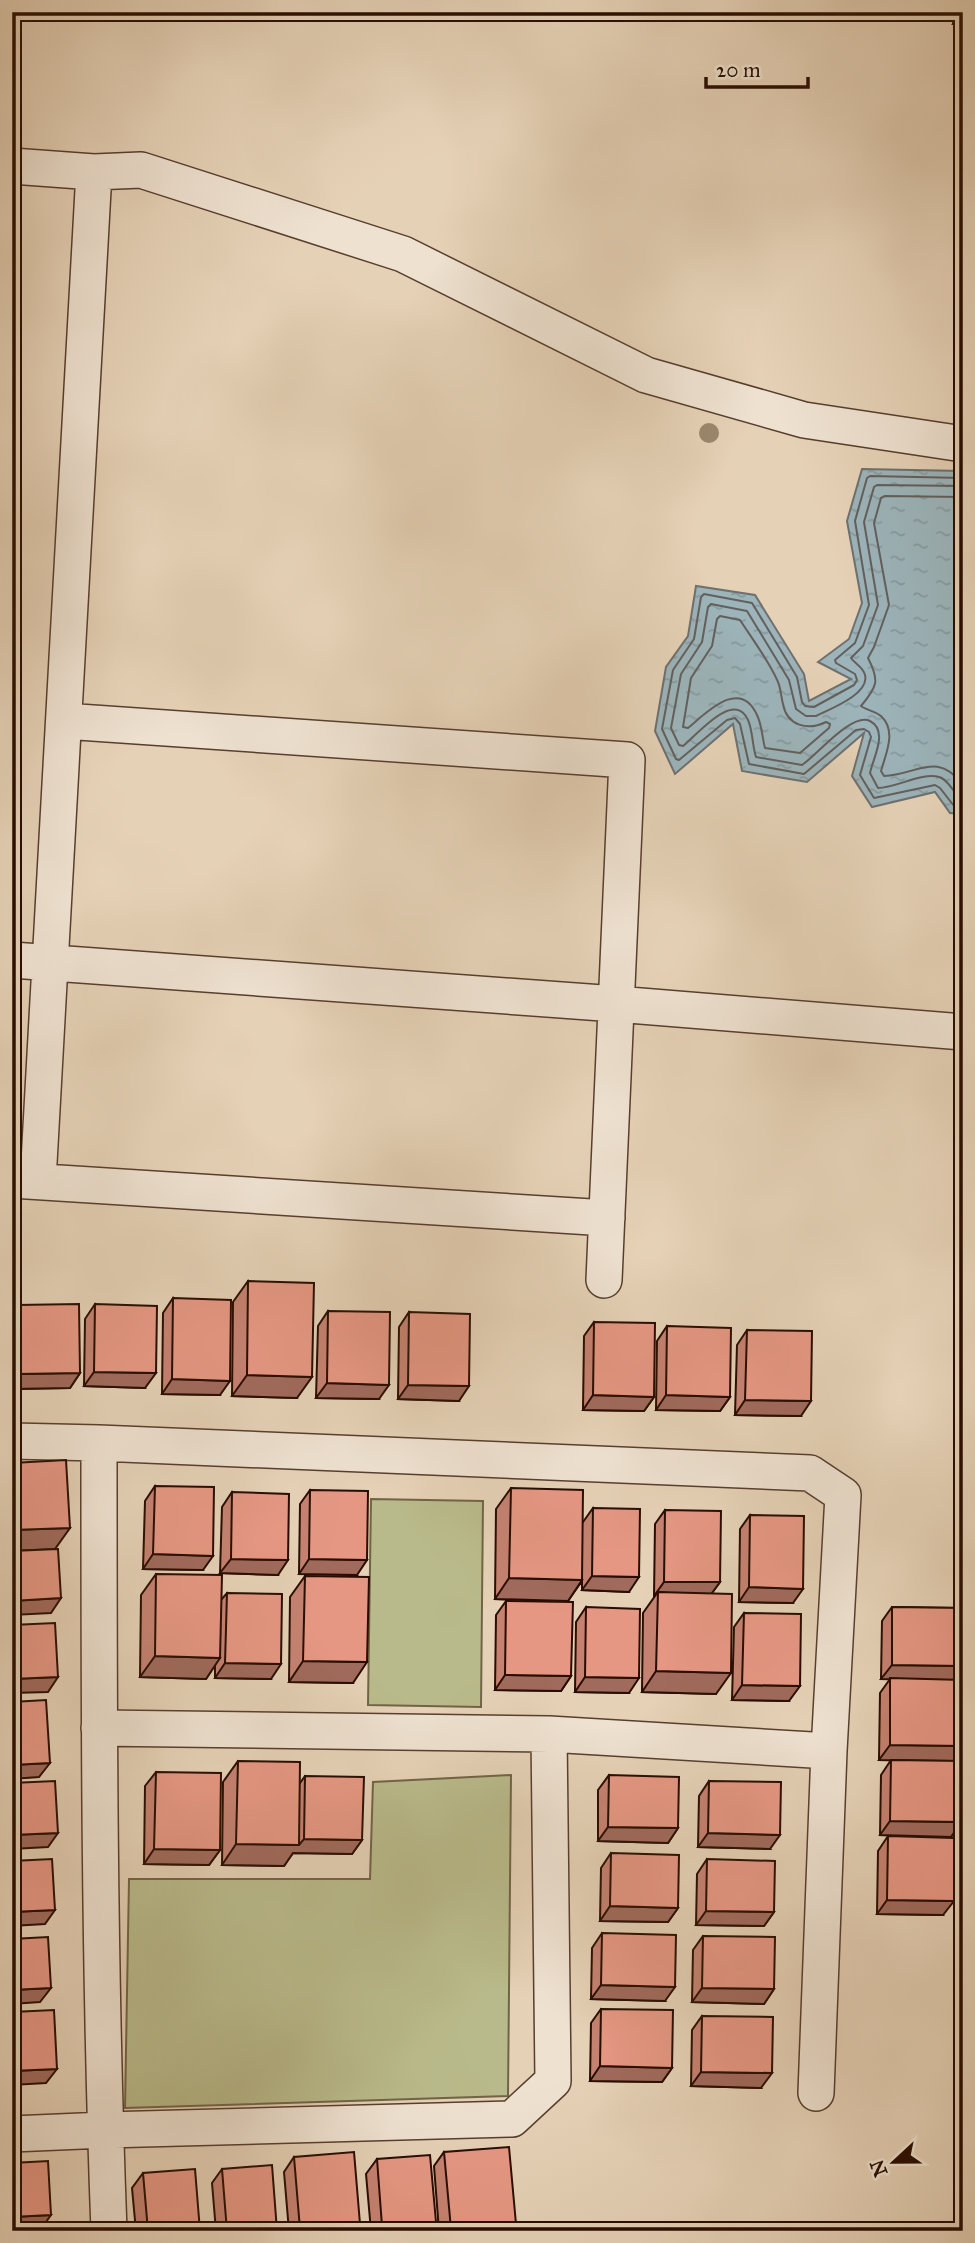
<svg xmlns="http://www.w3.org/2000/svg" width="975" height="2243" font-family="'IM FELL Great Primer',serif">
  <defs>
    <pattern id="water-ripples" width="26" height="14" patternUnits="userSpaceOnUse" patternTransform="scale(1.75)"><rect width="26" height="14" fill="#9cb4ba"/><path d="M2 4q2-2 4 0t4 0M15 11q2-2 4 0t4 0" fill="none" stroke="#869a9e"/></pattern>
  </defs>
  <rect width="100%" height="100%" fill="#e5d1b6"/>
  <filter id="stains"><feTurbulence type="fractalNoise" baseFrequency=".00286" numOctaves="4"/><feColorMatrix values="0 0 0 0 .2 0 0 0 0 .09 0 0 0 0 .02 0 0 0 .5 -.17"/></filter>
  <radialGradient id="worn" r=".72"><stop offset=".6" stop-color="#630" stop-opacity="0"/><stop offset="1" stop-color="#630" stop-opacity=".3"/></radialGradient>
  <path fill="#b9ba8b" stroke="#716446" stroke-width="2" d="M371 1499 483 1501 481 1707 368 1705Z
    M511 1775 508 2096 125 2108 129 1879H370L373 1782Z"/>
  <path fill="url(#water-ripples)" stroke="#6e7170" stroke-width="2" d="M862 469 963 471V814L950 813 935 792 872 807 852 776 864 733 807 782 742 771 733 724 675 774 655 731 666 667 688 636 696 586 755 595 804 674 809 701 851 679 818 662 849 639 862 603 847 521Z"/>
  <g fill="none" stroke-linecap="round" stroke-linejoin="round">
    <path stroke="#62605e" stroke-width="2" d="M963 478 870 476 867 478 855 521 869 605 855 643 835 660 836 663 855 674 857 680 854 685 814 707 805 706 802 702 797 677 752 603 704 594 701 597 694 639 673 670 662 729 676 759 679 760 727 720 735 718 740 724 749 764 804 774 856 730 864 729 869 732 871 737 860 775 874 798 935 785 940 788 954 806 963 807
      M963 486 877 485 874 487 864 522 878 605 863 646 851 658C855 664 863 667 865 675 870 694 830 709 816 716H806L796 709 789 680 747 611 711 604 708 607 702 642 681 674 671 728 679 745 683 746C696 736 734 689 748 720 753 731 752 745 756 757L802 765C817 755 852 712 870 721 889 731 873 758 870 773L878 788C896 788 922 772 939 777 950 780 952 794 963 798
      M963 497 885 496 881 498 874 523 889 605 874 647 868 658C880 681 877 687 861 706 866 710 875 711 881 716 897 731 886 753 881 771L884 776C917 775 937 750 963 785
      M720 616 740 620C753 640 769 661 778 682 781 689 781 697 783 704 787 726 808 731 826 722L830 724 829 728 800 753 765 748C762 737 762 725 757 715 740 677 706 713 688 728L683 727 691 678 712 646 717 619Z"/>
    <g stroke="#583e2e" stroke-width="38">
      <path id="minor" d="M12 166 94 172 141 170 403 254 646 375 804 420 963 444
        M64 721 627 760 604 1280
        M12 960 616 1004 963 1032
        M12 1180 607 1218
        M38 1181 94 172
        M12 1441 99 1443 810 1473 843 1495 829 1751 816 2093
        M99 1443C99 1706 99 1969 109 2231
        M99 1728 549 1734 829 1751
        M12 2134 105 2130 512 2119 553 2081 549 1734"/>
    </g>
    <use href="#minor" stroke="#eee1d0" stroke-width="35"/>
  </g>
  <circle fill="#99876d" cx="709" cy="433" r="10"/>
  <path fill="#c58271" stroke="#290d01" stroke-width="2" d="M955 12H963V24H953Z
    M248 1281 297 1398 232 1396 233 1302Z
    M173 1298 220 1395 162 1394 163 1313Z
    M95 1304 145 1388 84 1386 85 1319Z
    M17 1305 80 1373 70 1388 12 1389V1312Z
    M328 1311 379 1399 316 1398 318 1326Z
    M409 1312 459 1401 398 1399 399 1327Z
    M594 1322 654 1397 644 1411 583 1410 584 1336Z
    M667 1326 730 1397 720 1411 656 1410 657 1341Z
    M747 1330 801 1416 735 1415 737 1345Z
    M155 1486 203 1570 143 1569 145 1501Z
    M511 1488 583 1522 593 1508 629 1592 582 1590V1581L568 1601 495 1599 496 1509Z
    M310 1490 357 1575 299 1574 300 1504Z
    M232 1492 278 1575 220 1573 222 1507Z
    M665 1510 720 1582 712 1593 716 1694 642 1692 643 1613 655 1596H654L655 1524Z
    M750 1515 793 1603 739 1602 740 1529Z
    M156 1574 221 1600 227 1593 271 1679 215 1678V1665L206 1679 140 1677 141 1595Z
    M305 1576 353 1683 289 1682 290 1597Z
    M506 1601 571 1676 561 1691 495 1690 496 1615Z
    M586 1607 629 1693 575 1692 576 1622Z
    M892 1607 963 1608V1668L955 1680H963V1747L953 1761 879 1760 880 1693 890 1679H881L882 1621Z
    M744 1613 789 1701 732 1700 734 1627Z
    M891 1760 961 1822 951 1837 880 1835 881 1775Z
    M238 1761 300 1783 305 1776 362 1840 352 1854 293 1853 284 1866 222 1865 223 1782Z
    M156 1772 220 1850 209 1865 144 1864 145 1786Z
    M609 1775 678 1828 668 1843 598 1841V1790Z
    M709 1781 770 1849 698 1847 699 1796Z
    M888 1836 943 1915 877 1914 878 1851Z
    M611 1853 678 1908 668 1922 600 1921 601 1868Z
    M707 1859 774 1912 764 1926 696 1925 697 1874Z
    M602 1933 665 2001 591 1999 592 1948Z
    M703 1936 774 1989 764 2004 692 2002 693 1950Z
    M601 2009 672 2068 662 2082 590 2081 591 2023Z
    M702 2016 761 2088 691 2086 692 2030Z
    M444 2152 511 2231H439L434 2166Z
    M294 2157 355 2231H289L284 2172Z
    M377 2159 430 2231H371L366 2174Z
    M222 2169 277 2231H216L212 2183Z
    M143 2173 200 2231H136L132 2188Z"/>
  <path fill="#a06a5c" stroke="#290d01" stroke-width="2" d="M883 12H943L937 21 880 16Z
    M961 12H963V24H953Z
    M94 1372 156 1373 145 1388 84 1386Z
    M80 1373 70 1388 12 1389V1382L18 1374Z
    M247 1375 312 1377 297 1398 232 1396Z
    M172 1379 230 1381 220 1395 162 1394Z
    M327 1383 389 1385 379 1399 316 1398Z
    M408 1385 469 1386 459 1401 398 1399Z
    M593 1395 654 1397 644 1411 583 1410Z
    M666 1395 730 1397 720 1411 656 1410Z
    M745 1400 811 1401 801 1416 735 1415Z
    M70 1528 55 1549 12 1551V1530Z
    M153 1554 213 1556 203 1570 143 1569Z
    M231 1559 288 1560 278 1575 220 1573Z
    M309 1559 367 1560 357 1575 299 1574Z
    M592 1576 639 1577 629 1592 582 1590Z
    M509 1578 582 1580 568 1601 495 1599Z
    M664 1582H720L709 1597 658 1592 654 1596Z
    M749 1587 803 1589 793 1603 739 1602Z
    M61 1598 51 1613 12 1615V1601Z
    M155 1656 220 1658 206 1679 140 1677Z
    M303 1661 367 1662 353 1683 289 1682Z
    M225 1663 281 1664 271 1679 215 1678Z
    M892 1665 963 1666V1668L954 1681 881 1679Z
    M656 1671 731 1673 716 1694 642 1692Z
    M505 1675 571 1676 561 1691 495 1690Z
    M58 1677 48 1692 12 1693V1679Z
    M585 1677 639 1678 629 1693 575 1692Z
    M742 1685 800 1686 789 1701 732 1700Z
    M890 1745 963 1746V1747L953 1761 879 1760Z
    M50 1763 39 1777 12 1779V1765Z
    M890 1821 961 1822 951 1837 880 1835Z
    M608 1827 678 1828 668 1843 598 1841Z
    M58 1833 48 1847 12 1849V1835Z
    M708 1833 780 1835 770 1849 698 1847Z
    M304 1839 362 1840 352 1854 293 1853 284 1866 222 1865 236 1844 299 1845Z
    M154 1849 220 1850 209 1865 144 1864Z
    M887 1900 954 1901 943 1915 877 1914Z
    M610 1906 678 1908 668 1922 600 1921Z
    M55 1910 45 1924 12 1926V1912Z
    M706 1911 774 1912 764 1926 696 1925Z
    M601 1985 675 1987 665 2001 591 1999Z
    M51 1988 40 2002 12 2004V1990Z
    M702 1988 774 1989 764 2004 692 2002Z
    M600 2066 672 2068 662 2082 590 2081Z
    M57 2069 46 2083 12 2085V2071Z
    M701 2072 772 2073 761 2088 691 2086Z
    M51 2215 41 2229 12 2231V2217Z
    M436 2222 430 2231H379L382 2226Z
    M360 2224 355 2231H299L300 2229Z
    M516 2224 511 2231H450L451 2229Z"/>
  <path fill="#e59783" stroke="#290d01" stroke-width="2" d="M248 1281 314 1283 312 1377 247 1375Z
    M173 1298 231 1300 230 1381 172 1379Z
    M79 1304 80 1373 18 1374 17 1305Z
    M95 1304 157 1306 156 1373 94 1372Z
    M328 1311 390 1312 389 1385 327 1383Z
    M409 1312 470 1314 469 1386 408 1385Z
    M594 1322 655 1323 654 1397 593 1395Z
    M667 1326 731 1328 730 1397 666 1395Z
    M747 1330 812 1331 811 1401 745 1400Z
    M66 1460 70 1528 12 1530V1463Z
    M155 1486 214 1487 213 1556 153 1554Z
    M511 1488 583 1490 582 1580 509 1578Z
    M310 1490 368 1491 367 1560 309 1559Z
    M232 1492 289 1494 288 1560 231 1559Z
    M593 1508 640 1509 639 1577 592 1576Z
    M665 1510 721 1511 720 1582H664Z
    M750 1515 804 1516 803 1589 749 1587Z
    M58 1549 61 1598 12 1601V1551Z
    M156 1574 222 1575 220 1658 155 1656Z
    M305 1576 369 1577 367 1662 303 1661Z
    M658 1592 732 1594 731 1673 656 1671Z
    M227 1593 282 1594 281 1664 225 1663Z
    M506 1601 573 1602 571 1676 505 1675Z
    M586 1607 640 1609 639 1678 585 1677Z
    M892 1607 963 1608V1666L892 1665Z
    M744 1613 801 1614 800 1686 742 1685Z
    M55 1623 58 1677 12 1679V1625Z
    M890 1678 963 1680V1746L890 1745Z
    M46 1700 50 1763 12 1765V1702Z
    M891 1760 962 1761 961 1822 890 1821Z
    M238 1761 300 1762 299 1845 236 1844Z
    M156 1772 221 1773 220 1850 154 1849Z
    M609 1775 679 1777 678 1828 608 1827Z
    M305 1776 364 1777 362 1840 304 1839Z
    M55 1781 58 1833 12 1835V1783Z
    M709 1781 781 1782 780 1835 708 1833Z
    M888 1836 954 1838V1901L887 1900Z
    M611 1853 679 1855 678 1908 610 1906Z
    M52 1859 55 1910 12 1912V1861Z
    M707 1859 775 1861 774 1912 706 1911Z
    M602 1933 676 1935 675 1987 601 1985Z
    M703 1936 775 1937 774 1989 702 1988Z
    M48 1937 51 1988 12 1990V1939Z
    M601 2009 673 2010 672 2068 600 2066Z
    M54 2010 57 2069 12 2071V2012Z
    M702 2016 773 2017 772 2073 701 2072Z
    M509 2147 516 2224 451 2229 444 2152Z
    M354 2152 360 2224 300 2229 294 2157Z
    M430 2155 436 2222 382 2226 377 2159Z
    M48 2161 51 2215 12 2217V2163Z
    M272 2165 277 2231H227L222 2169Z
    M195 2169 200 2231H148L143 2173Z
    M56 2229V2231H30Z"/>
  <rect width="975" height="2243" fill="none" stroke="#e5d1b6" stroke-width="42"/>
  <rect x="14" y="14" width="947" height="2215" fill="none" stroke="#290d01" stroke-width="3.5"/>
  <rect x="21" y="21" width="933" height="2201" fill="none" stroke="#290d01" stroke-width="2"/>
  <g transform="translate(894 2162) rotate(248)" stroke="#eee1d0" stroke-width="5" paint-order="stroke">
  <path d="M0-5L12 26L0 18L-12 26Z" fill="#290d01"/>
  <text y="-10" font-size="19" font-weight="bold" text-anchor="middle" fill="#290d01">N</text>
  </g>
  <path d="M706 77v10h102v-10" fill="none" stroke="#290d01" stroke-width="3.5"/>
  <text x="716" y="77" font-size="21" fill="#290d01" stroke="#eee1d0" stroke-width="5" paint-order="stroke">20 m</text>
  <rect width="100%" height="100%" filter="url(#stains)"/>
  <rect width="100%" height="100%" fill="url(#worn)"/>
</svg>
